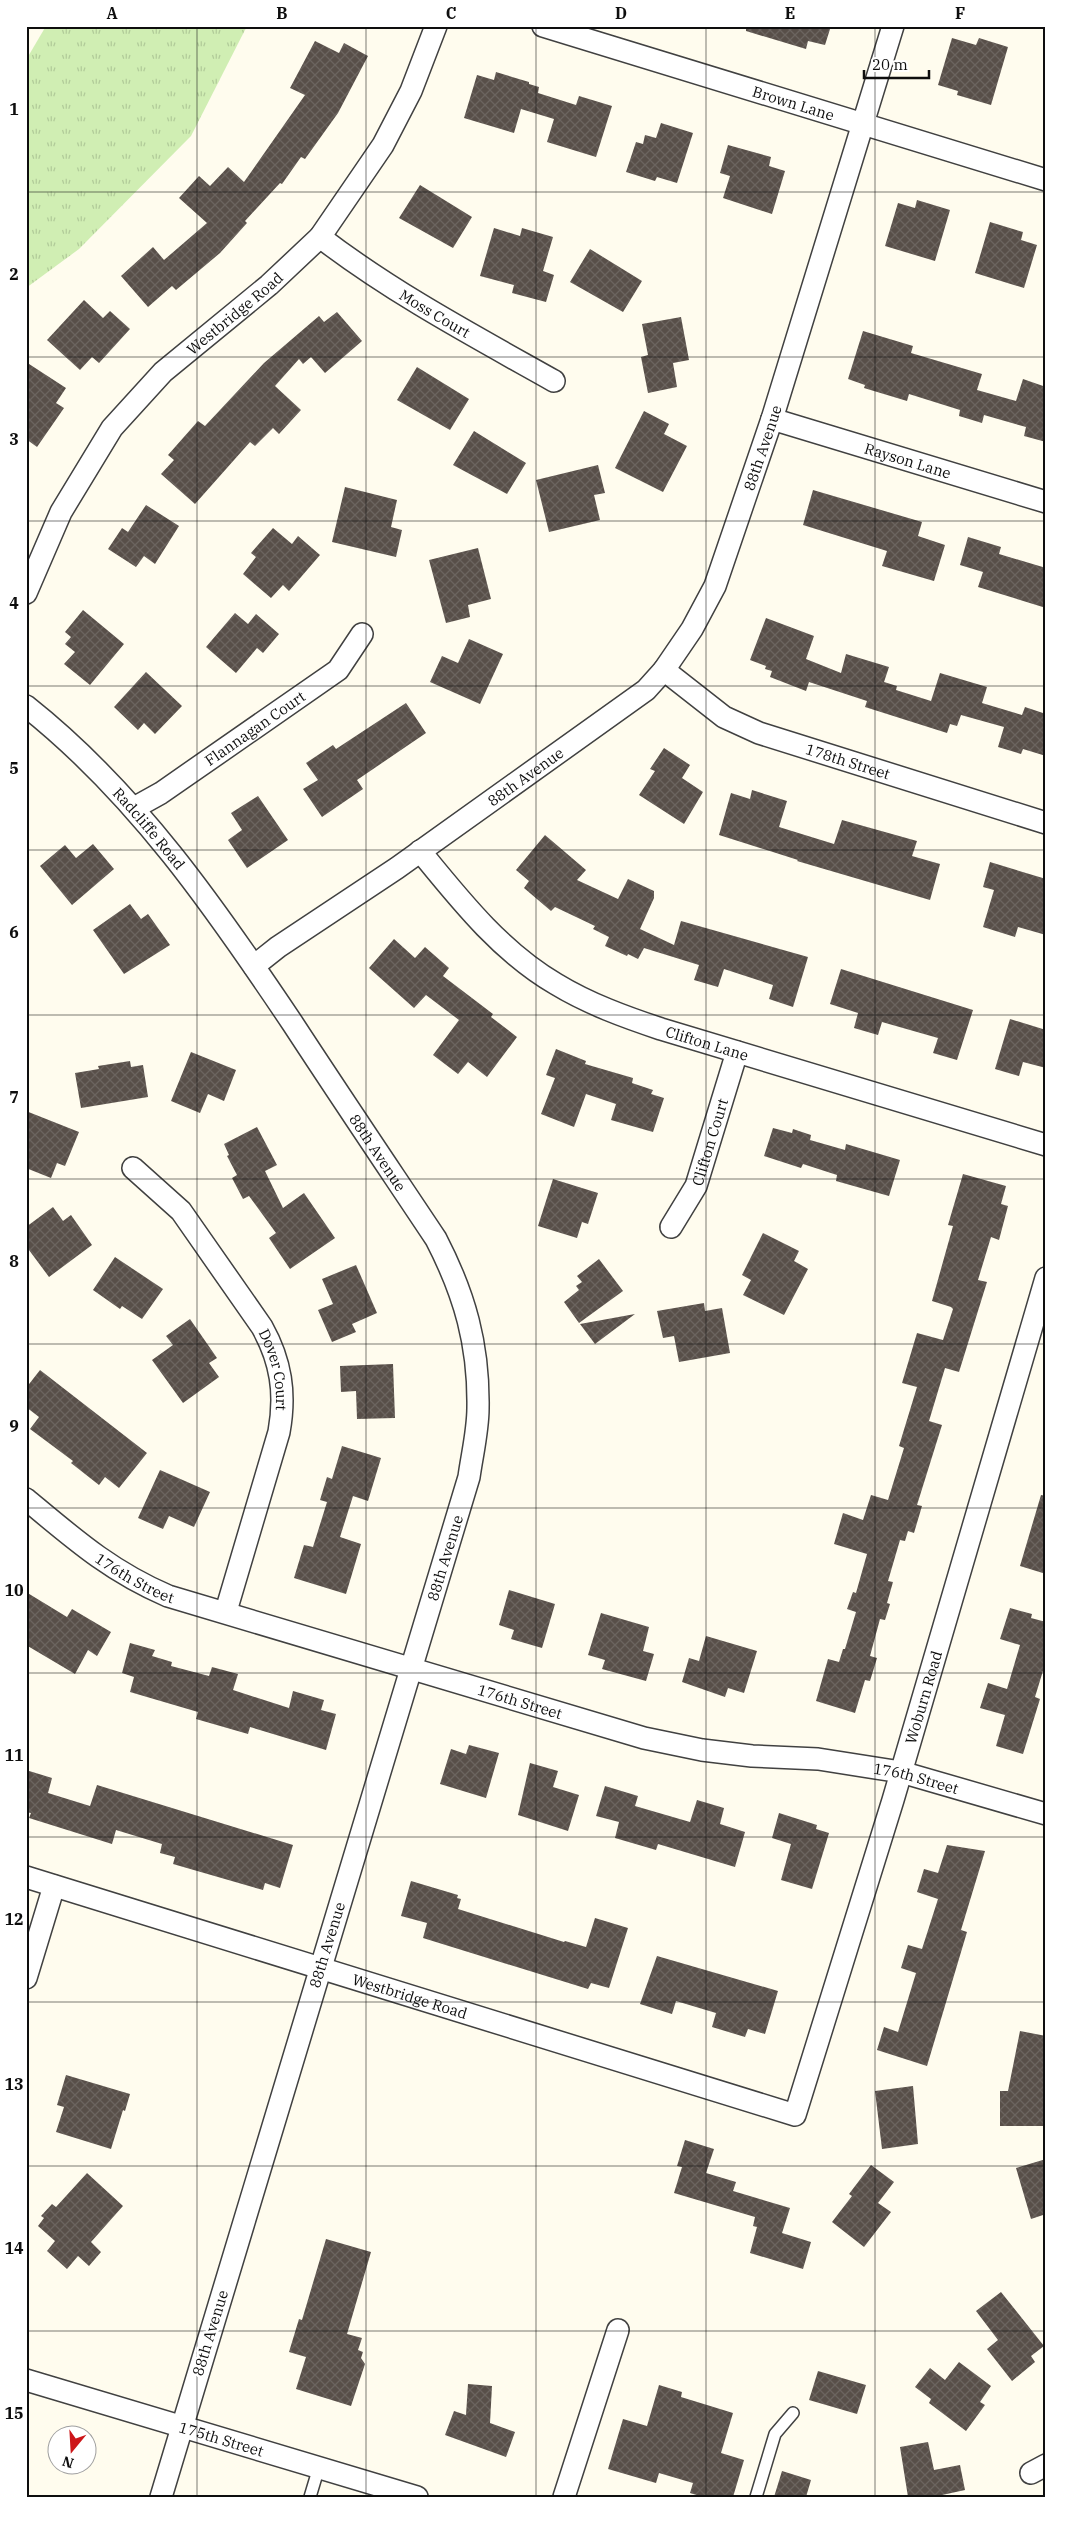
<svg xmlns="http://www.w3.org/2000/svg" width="1072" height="2523" font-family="'IBM Plex Serif',serif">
  <defs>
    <pattern id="grass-tufts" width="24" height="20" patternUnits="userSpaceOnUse" patternTransform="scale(1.25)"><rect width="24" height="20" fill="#d0eeb3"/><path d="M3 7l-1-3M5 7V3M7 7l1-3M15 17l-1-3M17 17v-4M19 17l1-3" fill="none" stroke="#b1cb99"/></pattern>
    <pattern id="building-cross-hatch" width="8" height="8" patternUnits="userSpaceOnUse" patternTransform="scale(1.25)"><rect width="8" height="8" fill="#584f49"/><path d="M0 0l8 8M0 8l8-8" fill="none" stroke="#6b645f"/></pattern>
  </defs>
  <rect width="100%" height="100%" fill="#fffcee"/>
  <path fill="url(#grass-tufts)" d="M46 26H247L191 136 79 249 26 288V60Z"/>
  <path fill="url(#building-cross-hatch)" d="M746 26H831L825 45 808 41 806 49 746 31Z
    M952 38 976 45 979 38 1008 47 991 105 957 95 958 91 938 85Z
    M315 41 339 53 344 43 368 56 338 113 305 159 301 157 282 184 280 183 245 221 247 223 220 253 176 290 172 286 148 307 121 276 153 247 164 260 207 223 179 198 199 176 210 186 228 167 244 182 305 95 290 88Z
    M496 72 529 82V84L539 87 538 93 576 105 579 96 612 106 596 157 547 142 554 119 521 109 514 133 464 118 477 75 494 80Z
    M661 123 693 133 677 183 657 177 655 181 626 172 636 142 643 144 645 135 656 138Z
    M728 145 771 157 769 166 785 171 772 214 723 198 730 176 720 173Z
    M420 185 472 217 453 248 399 218Z
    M917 200 950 210 935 261 885 246 898 203 915 208Z
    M990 222 1023 232 1021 240 1037 245 1024 288 975 273Z
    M494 228 520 236 522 228 553 237 543 271 554 275 546 302 512 293 514 285 480 276Z
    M590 249 642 281 623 312 570 282Z
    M84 300 103 318 110 311 130 329 99 363 92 357 80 370 47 340Z
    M337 312 362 341 325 373 311 357 303 364 299 359 275 386 301 410 279 434 273 428 255 446 250 442 195 504 161 474 174 460 168 455 198 421 205 426 264 363 319 316 324 322Z
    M681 317 689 360 673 363 677 387 648 393 641 357 648 355 642 324Z
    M863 331 913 346 911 353 982 374 977 390 1016 401 1023 379 1046 387V442L1024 436 1026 427 984 415 982 423 959 416 960 410 909 394 907 401 864 388 865 385 848 379Z
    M26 362 66 388 56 403 64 408 37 447 26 439Z
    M417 367 469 399 450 430 397 400Z
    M644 411 669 424 664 434 687 446 663 492 615 468Z
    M474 431 526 463 507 494 453 465Z
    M598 465 605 493 594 495 600 520 549 532 536 480Z
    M345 487 397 500 391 527 402 530 396 557 332 542Z
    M813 490 922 522 918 536 945 545 934 581 882 566 887 551 803 525Z
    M146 505 179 526 155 564 144 556 136 567 108 549 122 528 128 532Z
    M273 528 292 544 298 536 320 555 289 591 283 585 271 598 243 574 256 557 251 553Z
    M968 537 1001 547 999 554 1046 568V608L978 587 983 572 960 565Z
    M478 548 491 599 468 605 470 617 446 623 429 560Z
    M83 610 124 644 90 685 64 664 75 652 65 644 71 637 65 632Z
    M235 613 248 624 256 614 279 634 263 653 257 648 236 673 206 647Z
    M766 618 814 636 806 659 841 673 846 654 889 667 884 682 897 686 896 690 931 701 940 673 987 687 982 703 1022 715 1025 707 1046 714V756L1023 749 1021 754 998 747 1004 727 961 715 957 726 950 724 947 733 865 707 867 701 809 682 806 691 770 677 772 671 765 669 766 666 750 660Z
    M469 639 503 654 480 704 430 682 442 656 458 663Z
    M146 672 182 706 155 734 144 723 138 730 114 707Z
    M406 703 426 733 357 780 363 789 322 817 303 789 318 780 306 763 333 745 336 749Z
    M664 748 690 765 682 778 703 792 684 824 639 795 655 771 650 769Z
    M752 790 787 801 779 827 834 844 842 820 917 841 912 856 940 864 930 900 797 861 798 860 719 835 731 793 750 799Z
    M258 796 288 840 247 868 228 840 242 830 231 813Z
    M545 835 586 870 577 880 618 899 628 879 654 891V898L640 929 674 945 681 921 808 957 793 1007 769 999 773 985 724 969 718 987 694 980 699 965 644 948 638 959 628 954 627 956 605 946 609 937 593 929 595 926 555 907 551 911 524 888 529 881 516 870Z
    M93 844 114 869 72 905 40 866 65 845 76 858Z
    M990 862 1046 879V935L1018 927 1015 937 983 927 994 890 983 887Z
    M130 904 141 919 148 914 170 945 124 974 93 930Z
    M394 939 415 958 425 947 449 968 443 976 493 1014 491 1017 517 1037 487 1077 468 1062 458 1074 433 1055 459 1020 426 995 414 1008 369 968Z
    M841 969 973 1010 957 1060 933 1053 938 1038 882 1022 878 1035 854 1028 858 1013 830 1004Z
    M1010 1019 1046 1030V1068L1023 1062 1019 1076 995 1069Z
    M556 1049 586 1061 585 1064 633 1078 632 1083 653 1090 651 1094 664 1098 653 1132 611 1120 616 1104 586 1094 574 1127 541 1114 555 1078 546 1075Z
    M191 1052 236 1070 224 1101 208 1094 200 1113 171 1101Z
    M130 1061 131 1067 143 1065 148 1097 81 1108 75 1073 99 1069 98 1066Z
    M26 1111 79 1132 65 1166 57 1163 51 1178 26 1168Z
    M257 1127 277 1165 265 1171 283 1208 304 1193 335 1238 290 1269 269 1238 276 1233 249 1196 243 1199 232 1178 237 1175 227 1156 229 1155 224 1144Z
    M773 1128 792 1133 793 1129 811 1135 810 1140 845 1150 846 1144 900 1160 889 1196 836 1181 837 1175 803 1164 801 1168 764 1156Z
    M963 1174 1006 1186 1001 1204 1008 1206 999 1240 991 1237 978 1280 987 1282 959 1372 945 1368 929 1421 942 1425 917 1505 922 1506 914 1533 908 1531 905 1541 900 1540 888 1581 893 1582 887 1603 890 1604 885 1620 880 1619 870 1656 877 1658 870 1681 865 1680 855 1713 816 1701 828 1659 839 1662 843 1649H845L856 1612 847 1609 853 1592 856 1593 867 1554 834 1544 843 1513 863 1520 871 1495 888 1500 904 1448 899 1446 917 1387 902 1383 917 1333 943 1340 953 1309 951 1307 932 1301 953 1226 948 1225Z
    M553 1179 598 1193 588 1224 582 1222 577 1238 538 1226Z
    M53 1207 63 1221 71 1215 92 1245 49 1277 26 1246V1227Z
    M763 1233 799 1251 794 1261 808 1269 784 1315 743 1295 751 1280 742 1275Z
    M115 1257 163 1289 142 1319 122 1306 120 1309 93 1290Z
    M599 1259 623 1291 579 1323 564 1302 579 1290 576 1286 582 1282 577 1276Z
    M356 1265 377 1313 352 1324 356 1332 332 1342 318 1310 333 1304 322 1279Z
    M704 1303 705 1311 722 1308 730 1353 679 1362 674 1336 663 1338 657 1311Z
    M635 1314 595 1344 580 1324Z
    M190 1319 217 1358 209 1363 219 1377 183 1403 152 1360 173 1345 166 1336Z
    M393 1364 395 1418 357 1419 356 1391 341 1392 340 1366Z
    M40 1370 147 1453 119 1488 105 1477 99 1485 71 1463 73 1461 30 1429 39 1417 26 1407V1388Z
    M342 1446 381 1458 368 1501 353 1496 340 1537 361 1544 346 1594 294 1578 304 1545 313 1547 327 1502 320 1500 327 1477 332 1479Z
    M160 1470 210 1492 194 1527 169 1516 163 1529 138 1518Z
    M1041 1495 1046 1496V1574L1020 1566Z
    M509 1590 555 1604 542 1648 511 1639 514 1630 499 1625Z
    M26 1592 67 1617 72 1609 111 1632 97 1656 88 1650 75 1674 26 1645Z
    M1010 1608 1032 1614 1031 1618 1046 1622V1661L1035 1697 1040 1699 1023 1754 996 1746 1005 1715 980 1708 988 1683 1007 1689 1020 1645 1000 1639Z
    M601 1613 649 1627 643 1651 654 1654 646 1681 602 1669 605 1660 588 1655Z
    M706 1636 757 1651 744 1693 728 1688 725 1697 682 1682 689 1658 699 1661Z
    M130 1643 155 1650 152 1656 172 1662 171 1666 209 1676 212 1667 238 1674 233 1690 289 1708 293 1691 324 1700 321 1710 336 1714 326 1750 250 1727 248 1734 196 1719 198 1712 130 1692 134 1677 122 1673Z
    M469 1745 499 1753 486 1798 440 1784 451 1749 466 1754Z
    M530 1763 558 1771 553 1787 579 1795 568 1831 518 1815Z
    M26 1770 52 1778 48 1793 90 1806 97 1785 293 1845 280 1888 265 1883 263 1890 173 1864 175 1857 160 1853 162 1844 116 1830 112 1844 29 1818 31 1813 26 1812Z
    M605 1786 638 1796 635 1806 690 1822 697 1800 724 1808 720 1824 745 1832 735 1867 658 1844 656 1850 615 1838 619 1822 596 1816Z
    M779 1813 817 1825 816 1829 829 1833 812 1889 781 1880 791 1844 772 1838Z
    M947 1845 985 1851 961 1930 967 1932 927 2066 877 2050 884 2027 898 2032 916 1973 901 1968 908 1945 922 1949 938 1899 917 1892 924 1869 938 1873Z
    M411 1881 458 1895 457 1898 461 1899 458 1909 564 1942 565 1941 586 1947 595 1918 628 1928 609 1988 591 1983 588 1989 423 1938 427 1923 401 1916Z
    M657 1956 778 1991 765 2034 748 2029 745 2037 712 2027 716 2013 676 2001 672 2014 640 2004Z
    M1020 2031 1046 2036V2126H1000V2091H1008Z
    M66 2075 130 2094 125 2111 123 2110 111 2149 56 2132 64 2107 57 2105Z
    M913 2086 918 2144 882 2149 875 2091Z
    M685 2140 714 2149 706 2173 736 2182 733 2191 790 2208 782 2233 811 2242 803 2269 750 2253 757 2227 753 2226 755 2217 674 2193 682 2167 677 2166Z
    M1046 2159V2214L1031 2219 1016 2168Z
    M871 2165 894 2182 878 2203 891 2212 864 2247 832 2222 852 2196 849 2194Z
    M87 2173 123 2206 91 2242 101 2252 89 2266 78 2256 67 2269 47 2251 55 2241 38 2226 44 2218 41 2216 52 2204 56 2207Z
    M326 2239 371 2252 347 2334 362 2338 358 2350 363 2352 361 2358 365 2364 351 2406 296 2389 306 2357 289 2352 299 2319 302 2320Z
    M1001 2292 1044 2346 1031 2356 1035 2362 1012 2381 987 2349 998 2340 976 2311Z
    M959 2362 991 2386 980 2402 985 2405 966 2431 929 2403 931 2399 915 2387 930 2368 945 2380Z
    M818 2371 866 2385 857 2414 809 2400Z
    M468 2384 492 2386 490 2423 515 2432 506 2457 445 2435 454 2411 466 2415Z
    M659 2385 682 2392 681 2397 733 2413 721 2453 744 2460 733 2497H703L690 2493 693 2483 659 2473 656 2483 608 2469 623 2419 647 2426Z
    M928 2442 934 2470 960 2465 965 2490 933 2497H908L900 2447Z
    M782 2471 811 2480 806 2497H774Z"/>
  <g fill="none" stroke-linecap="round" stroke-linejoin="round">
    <g stroke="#414141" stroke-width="14">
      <path id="service" d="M310 2497 319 2467
        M756 2497 775 2434 793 2413"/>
    </g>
    <g stroke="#414141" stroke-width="24">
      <g id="minor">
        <path id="s1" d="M543 26 1046 180"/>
        <path id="s2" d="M320 237C393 293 474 336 554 381"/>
        <path id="s3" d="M772 419 1046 502"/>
        <path id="s4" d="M26 593 61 512 112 428 163 372 269 285 320 237 383 145 411 91 436 26"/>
        <path id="s5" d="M664 670 724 717 759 733 1046 823"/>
        <path id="s6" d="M26 706C136 793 216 909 293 1024 340 1096 388 1167 436 1239 465 1295 479 1345 478 1408 478 1431 472 1455 469 1477L161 2497"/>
        <path id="s7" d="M134 808 161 793 338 670 362 634"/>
        <path id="s8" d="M420 851C460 900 501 952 556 984 589 1004 625 1017 661 1029L1046 1145"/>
        <path id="s9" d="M254 966 278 947 397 868 646 690 664 670 692 629 715 586 772 419 893 26"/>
        <path id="s10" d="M133 1168 181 1211 262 1327C281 1361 286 1393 279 1432L226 1611"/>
        <path id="s11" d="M671 1227 696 1186 737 1052"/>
        <path id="s12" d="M26 1499C74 1539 110 1571 168 1596L644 1738 702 1750 752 1756 818 1759 901 1772 1046 1814"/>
        <path id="s13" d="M26 1877 795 2115 893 1800 1046 1278"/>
        <path d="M26 1978 54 1886"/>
        <path id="s14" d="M26 2380 417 2497"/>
        <path d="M1031 2473 1046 2465"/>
        <path d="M564 2497 618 2330"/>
      </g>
    </g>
    <use href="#service" stroke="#fff" stroke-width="11"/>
    <use href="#minor" stroke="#fff" stroke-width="21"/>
  </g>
  <path fill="none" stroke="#0e0e0e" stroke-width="1" stroke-opacity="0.55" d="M197 26V2497M366 26V2497M536 26V2497M706 26V2497M875 26V2497M26 192H1046M26 357H1046M26 521H1046M26 686H1046M26 850H1046M26 1015H1046M26 1179H1046M26 1344H1046M26 1508H1046M26 1673H1046M26 1837H1046M26 2002H1046M26 2166H1046M26 2331H1046"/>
  <g text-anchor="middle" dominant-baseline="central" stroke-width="5" stroke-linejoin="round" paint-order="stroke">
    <g font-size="15" fill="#0e0e0e" stroke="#fff">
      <text stroke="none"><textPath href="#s1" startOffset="262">Brown Lane</textPath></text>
      <text stroke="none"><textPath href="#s4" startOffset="355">Westbridge Road</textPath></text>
      <text stroke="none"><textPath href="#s2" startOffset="138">Moss Court</textPath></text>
      <text stroke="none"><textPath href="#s9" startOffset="751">88th Avenue</textPath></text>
      <text stroke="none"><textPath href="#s3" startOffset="142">Rayson Lane</textPath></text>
      <text stroke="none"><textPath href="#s7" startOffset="145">Flannagan Court</textPath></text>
      <text stroke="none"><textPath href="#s5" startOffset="208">178th Street</textPath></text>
      <text stroke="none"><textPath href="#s9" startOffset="331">88th Avenue</textPath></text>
      <text stroke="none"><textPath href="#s6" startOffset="174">Radcliffe Road</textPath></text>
      <text stroke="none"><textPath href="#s8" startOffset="354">Clifton Lane</textPath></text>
      <text stroke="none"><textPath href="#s11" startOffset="94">Clifton Court</textPath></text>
      <text stroke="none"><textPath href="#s6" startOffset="571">88th Avenue</textPath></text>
      <text stroke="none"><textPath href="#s10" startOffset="251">Dover Court</textPath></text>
      <text transform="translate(445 1558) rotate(-73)">88th Avenue</text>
      <text stroke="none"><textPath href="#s12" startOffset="135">176th Street</textPath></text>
      <text stroke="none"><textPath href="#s13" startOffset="1242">Woburn Road</textPath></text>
      <text stroke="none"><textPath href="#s12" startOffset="540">176th Street</textPath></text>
      <text stroke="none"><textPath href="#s12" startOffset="945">176th Street</textPath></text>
      <text transform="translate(327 1945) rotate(-73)">88th Avenue</text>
      <text stroke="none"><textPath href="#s13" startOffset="402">Westbridge Road</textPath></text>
      <text transform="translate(210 2333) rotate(-73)">88th Avenue</text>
      <text stroke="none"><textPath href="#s14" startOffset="204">175th Street</textPath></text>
    </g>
  </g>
  <rect width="1072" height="2523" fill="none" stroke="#ffffff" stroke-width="55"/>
  <g transform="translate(72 2450) rotate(198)"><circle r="24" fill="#ffffff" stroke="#9f9f9f"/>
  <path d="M0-4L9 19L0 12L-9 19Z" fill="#cd1619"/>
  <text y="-8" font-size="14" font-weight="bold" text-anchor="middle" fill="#0e0e0e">N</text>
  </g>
  <path d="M864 70v8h65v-8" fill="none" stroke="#0e0e0e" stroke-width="2.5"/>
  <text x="872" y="70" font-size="15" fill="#0e0e0e" stroke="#ffffff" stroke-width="4" paint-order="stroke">20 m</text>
  <rect x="28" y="28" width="1016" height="2468" fill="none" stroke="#0e0e0e" stroke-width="2"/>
  <g font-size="16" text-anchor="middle" font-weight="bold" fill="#0e0e0e">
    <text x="112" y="19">A</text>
    <text x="282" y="19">B</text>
    <text x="451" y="19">C</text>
    <text x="621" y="19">D</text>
    <text x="790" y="19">E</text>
    <text x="960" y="19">F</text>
    <text x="14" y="115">1</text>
    <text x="14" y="280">2</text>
    <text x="14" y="445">3</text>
    <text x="14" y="609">4</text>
    <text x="14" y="774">5</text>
    <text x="14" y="938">6</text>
    <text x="14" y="1103">7</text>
    <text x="14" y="1267">8</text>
    <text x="14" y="1432">9</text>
    <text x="14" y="1596">10</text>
    <text x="14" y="1761">11</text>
    <text x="14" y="1925">12</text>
    <text x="14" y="2090">13</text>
    <text x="14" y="2254">14</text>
    <text x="14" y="2419">15</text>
  </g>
</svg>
